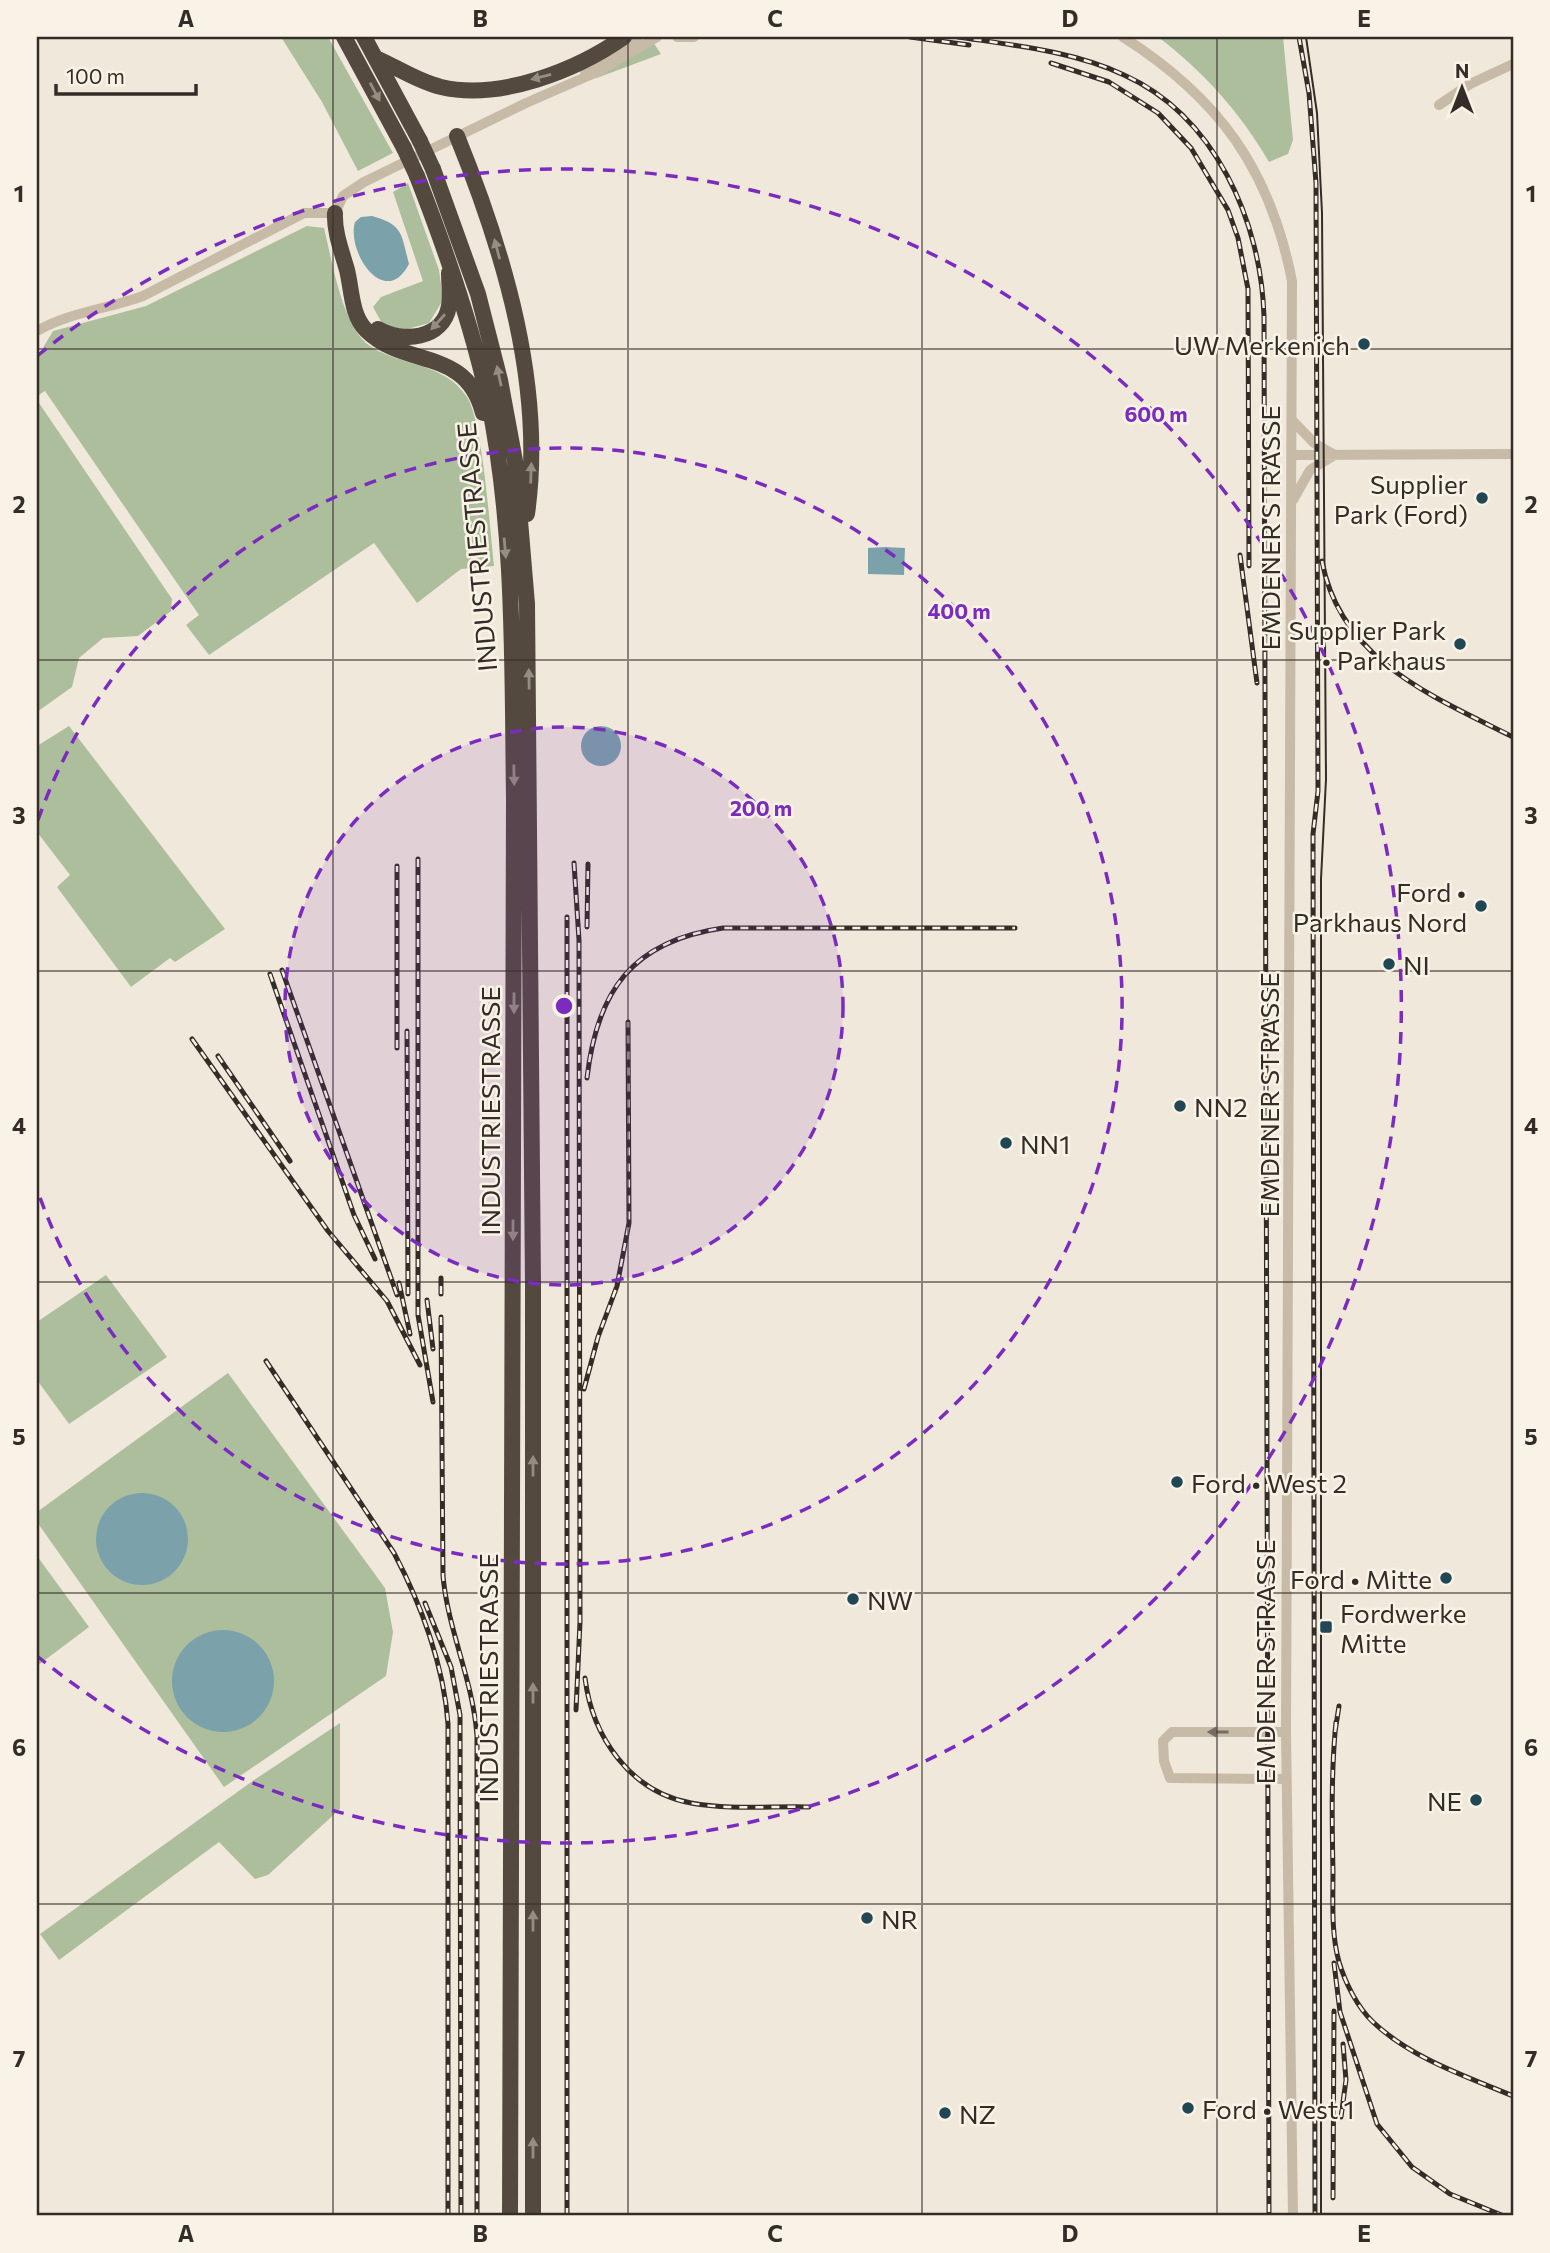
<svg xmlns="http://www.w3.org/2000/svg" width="1550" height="2253" font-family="Commissioner,sans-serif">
  <rect width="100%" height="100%" fill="#f0e9db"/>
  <path fill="#adbe9c" d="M281 37H328L393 153 358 171 322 102Z
    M1158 37H1283L1293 140 1288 154 1269 162C1240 112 1204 72 1158 37Z
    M653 42 661 54 594 79Z
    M408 183 439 270 443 300 429 323 404 330 383 325 373 307 381 297 423 281 393 192Z
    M307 226 324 228C332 260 342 327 370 346 402 367 444 362 467 397 483 422 490 531 494 566L461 569 417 603 374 543 209 655 186 625 199 615 45 391 37 396V358L53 331 146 306Z
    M37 400 172 599 171 611 138 636 103 638 79 658 72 687 37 712Z
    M69 726 225 929 175 962 170 958 131 987 57 887 70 875 37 832V746Z
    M106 1275 167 1357 69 1424 37 1380V1322Z
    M228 1373 385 1588 393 1632 386 1676 224 1787 37 1522V1512Z
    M37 1556 89 1627 37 1666Z
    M340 1723V1809L268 1875 255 1879 219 1842 59 1960 40 1934 254 1780Z"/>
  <path fill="#7ba1ab" d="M372 216C404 225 401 234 409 264 385 310 346 252 355 222L361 217Z
    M885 547 905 548 904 575 868 574V548Z
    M581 746a20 20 0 1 1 40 0a20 20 0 1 1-40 0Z
    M96 1539a46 46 0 1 1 92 0a46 46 0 1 1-92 0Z
    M172 1681a51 51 0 1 1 102 0a51 51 0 1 1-102 0Z"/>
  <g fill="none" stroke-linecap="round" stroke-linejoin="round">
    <path stroke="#c7bba7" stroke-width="10" d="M677 37H694
      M1123 37C1219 98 1270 169 1292 281L1286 1732 1293 2216
      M585 72 638 37
      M1439 105 1470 84 1513 64
      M37 331C70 312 108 309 143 296L304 213H335L343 196 364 182 526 103 597 72 657 37
      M1293 421 1314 443 1333 454
      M1293 455 1513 454
      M1293 500 1310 470 1333 456
      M1286 1732H1172L1163 1741 1164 1761 1170 1778 1286 1779"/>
    <path stroke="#54493f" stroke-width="16" d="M344 37 404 148
      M364 37 420 141
      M378 59C398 68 419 82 441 87 500 101 577 70 624 37
      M457 136C504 252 545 387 527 514
      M433 169 478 294 500 380 515 461 527 604 533 1285V2216
      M417 176C446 250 471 322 488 399 515 529 512 666 514 798L510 2216
      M335 213C334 232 342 252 347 270 352 290 351 315 366 330 405 369 466 346 483 413
      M378 329C402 343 443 340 449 306 451 296 449 284 449 273"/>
    <path stroke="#342d27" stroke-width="2" d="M1306 37 1317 113 1322 213 1326 779 1321 879V2216"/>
    <g stroke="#342d27" stroke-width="5">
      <path id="rail" d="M910 37 969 45
        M958 37C1012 45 1073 51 1124 75 1215 116 1261 221 1264 316L1269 2216
        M1299 37 1309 93 1316 183 1318 791 1313 834 1315 2216
        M1051 63 1109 82 1158 113 1191 148 1228 210 1238 238 1248 289 1249 566
        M1240 555 1257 683
        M1322 561C1340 660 1434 697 1513 737
        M418 859V1315L433 1402
        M574 863 579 940 580 1622 576 1710
        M587 927 588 864
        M282 970 397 1295
        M270 974 354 1215 375 1259
        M407 1031 408 1294
        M192 1039 328 1231 387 1301 420 1365
        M397 1048V866
        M218 1056 290 1161
        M587 1078C597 991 632 941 723 928H1015
        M399 1283 410 1334
        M441 1294V1278
        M427 1300 433 1349
        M441 1317 443 1576C448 1631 473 1680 477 1736V2216
        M266 1361 394 1553C421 1604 444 1666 448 1724V2216
        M584 1389 598 1337 617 1286 629 1223 628 1022
        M425 1603 451 1667 460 1715 461 2216
        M585 1678C592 1736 630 1792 691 1803 729 1810 770 1806 809 1807
        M1336 1722C1331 1772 1332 1822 1333 1872 1333 1901 1331 1933 1339 1962 1345 1982 1357 2007 1373 2022 1411 2058 1465 2076 1513 2096
        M1335 1732 1339 1706
        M1334 1963 1340 2012 1377 2124 1412 2167 1450 2194 1504 2216
        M1341 2117 1346 2080 1343 2044
        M1333 2198 1334 2011
        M567 2216V917"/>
    </g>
    <use href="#rail" stroke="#f8f3e6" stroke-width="2.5" stroke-dasharray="8" stroke-linecap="butt"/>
    <path stroke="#54493f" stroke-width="16" d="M420 141 433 169
      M404 148 417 176"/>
  </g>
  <defs><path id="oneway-solid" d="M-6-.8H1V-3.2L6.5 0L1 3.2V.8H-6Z" transform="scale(1.75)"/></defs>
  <g fill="#968d82">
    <use href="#oneway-solid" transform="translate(541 77) rotate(166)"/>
    <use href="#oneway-solid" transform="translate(375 92) rotate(62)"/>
    <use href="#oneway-solid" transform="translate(497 249) rotate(-105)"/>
    <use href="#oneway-solid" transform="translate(438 322) rotate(132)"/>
    <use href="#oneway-solid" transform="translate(499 376) rotate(-102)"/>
    <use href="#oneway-solid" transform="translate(531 473) rotate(-88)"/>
    <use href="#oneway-solid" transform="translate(505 548) rotate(85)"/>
    <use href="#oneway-solid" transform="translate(529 679) rotate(-91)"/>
    <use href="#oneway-solid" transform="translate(514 775) rotate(89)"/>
    <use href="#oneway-solid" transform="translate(514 1003) rotate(90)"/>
    <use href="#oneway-solid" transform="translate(513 1230) rotate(90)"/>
    <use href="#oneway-solid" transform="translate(533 1466) rotate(-90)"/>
    <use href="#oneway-solid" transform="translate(533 1693) rotate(-90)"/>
    <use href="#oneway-solid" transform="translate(533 1921) rotate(-90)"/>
    <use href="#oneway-solid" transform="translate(533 2148) rotate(-90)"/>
  </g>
  <use fill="#766d61" href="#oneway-solid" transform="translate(1218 1732) rotate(180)"/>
  <path fill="none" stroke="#342d27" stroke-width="2" stroke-opacity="0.55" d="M333 37V2216M628 37V2216M922 37V2216M1217 37V2216M37 349H1513M37 660H1513M37 971H1513M37 1282H1513M37 1593H1513M37 1904H1513"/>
  <circle cx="564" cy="1006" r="279" fill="#7b2cbf" fill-opacity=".12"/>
  <g fill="none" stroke="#7b2cbf" stroke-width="3.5" stroke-dasharray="12 9">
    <circle cx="564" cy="1006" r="279"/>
    <path d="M38 820A558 558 0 1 1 38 1192"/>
    <path d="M37 356A837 837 0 1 1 37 1656"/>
  </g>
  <g fill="#204753" stroke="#f8f3e6" stroke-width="2.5">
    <circle cx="1364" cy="344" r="7"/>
    <circle cx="1482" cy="498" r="7"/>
    <circle cx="1460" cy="644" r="7"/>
    <circle cx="1481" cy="906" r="7"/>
    <circle cx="1389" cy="964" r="7"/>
    <circle cx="1180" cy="1106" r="7"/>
    <circle cx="1006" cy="1143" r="7"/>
    <circle cx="1177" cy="1482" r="7"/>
    <circle cx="1446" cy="1578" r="7"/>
    <circle cx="853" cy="1599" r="7"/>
    <rect x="1319" y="1620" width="14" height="14" rx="3.5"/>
    <circle cx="1476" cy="1800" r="7"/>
    <circle cx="867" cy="1918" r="7"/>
    <circle cx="1188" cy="2108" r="7"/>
    <circle cx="945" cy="2113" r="7"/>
  </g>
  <g text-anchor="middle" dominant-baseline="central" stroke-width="5" stroke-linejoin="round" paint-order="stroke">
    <g font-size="26" fill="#342d27" stroke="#f8f3e6" text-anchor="start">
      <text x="1350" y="344" text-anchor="end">UW Merkenich</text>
      <text x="1468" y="483" text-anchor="end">Supplier<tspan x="1468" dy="30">Park (Ford)</tspan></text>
      <text x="1446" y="629" text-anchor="end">Supplier Park<tspan x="1446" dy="30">• Parkhaus</tspan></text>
      <text x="1467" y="891" text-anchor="end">Ford •<tspan x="1467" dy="30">Parkhaus Nord</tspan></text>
      <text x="1403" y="964">NI</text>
      <text x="1194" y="1106">NN2</text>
      <text x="1020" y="1143">NN1</text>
      <text x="1191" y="1482">Ford • West 2</text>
      <text x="1432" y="1578" text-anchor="end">Ford • Mitte</text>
      <text x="867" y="1599">NW</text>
      <text x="1340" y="1612">Fordwerke<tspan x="1340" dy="30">Mitte</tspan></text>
      <text x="1462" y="1800" text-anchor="end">NE</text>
      <text x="881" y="1918">NR</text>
      <text x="1202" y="2108">Ford • West 1</text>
      <text x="959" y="2113">NZ</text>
    </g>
    <g font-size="26" fill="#342d27" stroke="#f8f3e6">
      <text transform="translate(1269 528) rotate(-90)">EMDENER STRASSE</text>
      <text transform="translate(476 547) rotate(-95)">INDUSTRIESTRASSE</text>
      <text transform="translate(1268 1095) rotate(-90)">EMDENER STRASSE</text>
      <text transform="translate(489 1111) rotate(-90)">INDUSTRIESTRASSE</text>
      <text transform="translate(1264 1662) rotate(-90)">EMDENER STRASSE</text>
      <text transform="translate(487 1678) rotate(-90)">INDUSTRIESTRASSE</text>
    </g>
  </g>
  <circle cx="564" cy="1006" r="10" fill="#7b2cbf" stroke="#f8f3e6" stroke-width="3.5"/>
  <g font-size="21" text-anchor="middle" font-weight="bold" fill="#7b2cbf" stroke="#f8f3e6" stroke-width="5" stroke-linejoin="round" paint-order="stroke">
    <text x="1156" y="422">600 m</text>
    <text x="959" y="619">400 m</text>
    <text x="761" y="816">200 m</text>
  </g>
  <rect width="1550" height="2253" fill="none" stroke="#f8f3e6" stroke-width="77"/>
  <g transform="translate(1462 88)" stroke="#f8f3e6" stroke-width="5" paint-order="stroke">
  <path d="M0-5L12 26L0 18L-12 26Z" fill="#342d27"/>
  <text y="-10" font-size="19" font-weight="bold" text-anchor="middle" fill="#342d27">N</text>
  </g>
  <path d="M56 84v10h140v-10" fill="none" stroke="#342d27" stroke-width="3.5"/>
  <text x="66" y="84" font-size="21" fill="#342d27" stroke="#f8f3e6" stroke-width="5" paint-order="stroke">100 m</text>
  <rect x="38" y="38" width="1474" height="2176" fill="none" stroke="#342d27" stroke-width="2.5"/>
  <g font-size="23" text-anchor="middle" font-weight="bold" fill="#342d27">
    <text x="186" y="27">A</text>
    <text x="480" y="27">B</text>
    <text x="775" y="27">C</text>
    <text x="1070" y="27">D</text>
    <text x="1364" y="27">E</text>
    <text x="19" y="202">1</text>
    <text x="1531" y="202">1</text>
    <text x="19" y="513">2</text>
    <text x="1531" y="513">2</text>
    <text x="19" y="824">3</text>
    <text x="1531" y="824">3</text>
    <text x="19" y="1134">4</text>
    <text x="1531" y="1134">4</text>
    <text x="19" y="1445">5</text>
    <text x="1531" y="1445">5</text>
    <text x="19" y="1756">6</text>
    <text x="1531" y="1756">6</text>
    <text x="19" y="2067">7</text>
    <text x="1531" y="2067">7</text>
    <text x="186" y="2242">A</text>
    <text x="480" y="2242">B</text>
    <text x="775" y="2242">C</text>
    <text x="1070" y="2242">D</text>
    <text x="1364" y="2242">E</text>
  </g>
</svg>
